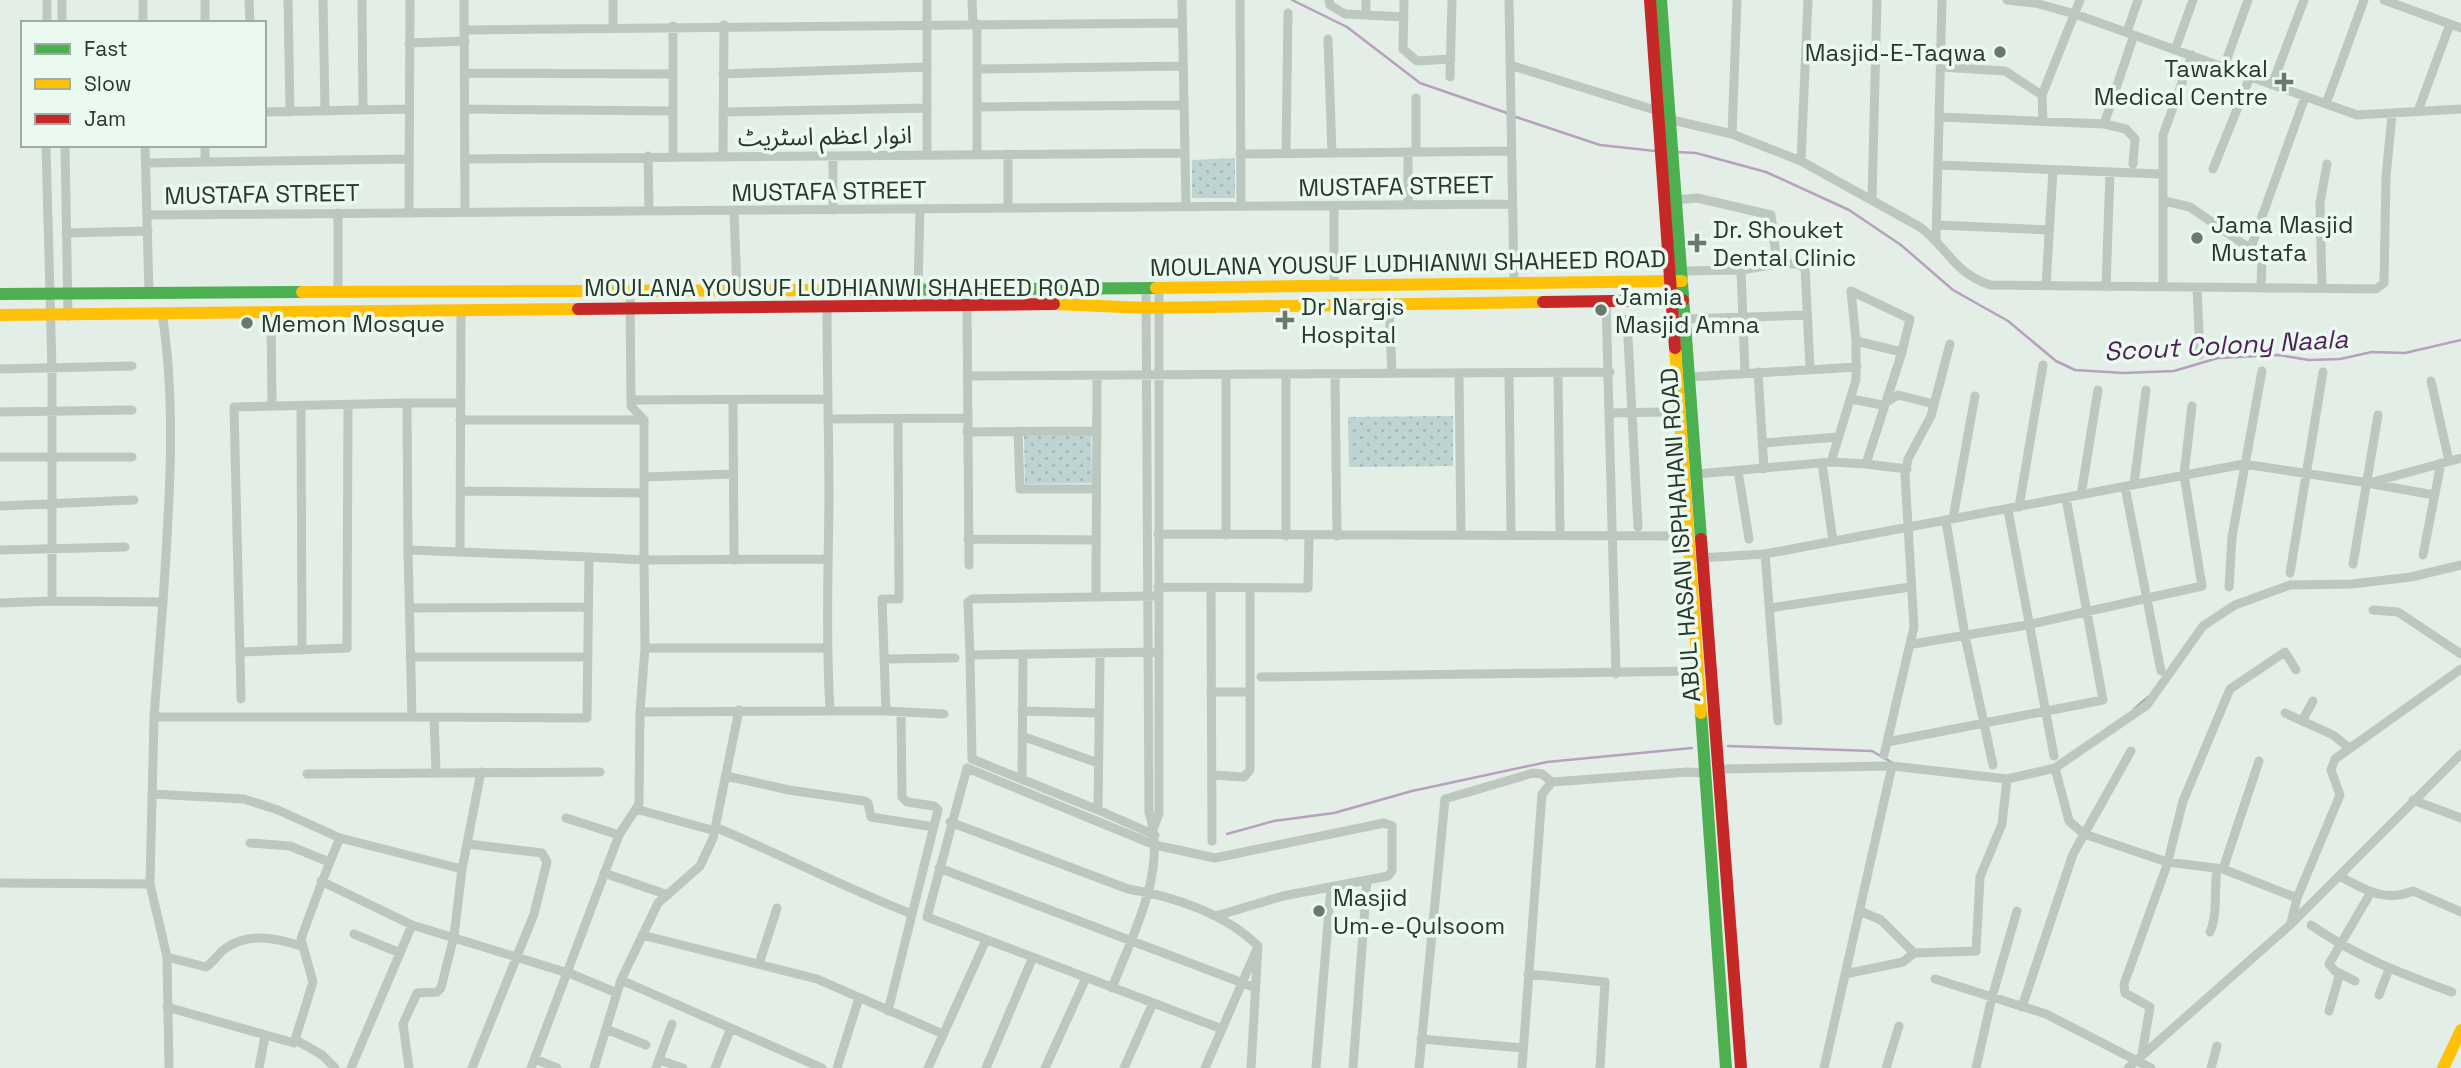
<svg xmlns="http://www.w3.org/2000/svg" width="2461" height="1068" font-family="'Space Grotesk','Noto Sans Arabic',sans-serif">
  <defs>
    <pattern id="green-dots" width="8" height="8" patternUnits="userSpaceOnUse" patternTransform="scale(1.75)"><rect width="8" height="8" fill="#bdd4d2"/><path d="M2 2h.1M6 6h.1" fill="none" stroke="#a3b7b4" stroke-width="1.8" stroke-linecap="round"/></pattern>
  </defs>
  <rect width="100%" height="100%" fill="#e3eee6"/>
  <path fill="url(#green-dots)" d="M1235 158V198H1192V160Z
    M1453 416V466L1349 467 1348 417Z
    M1091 435 1092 483 1025 484 1024 436Z"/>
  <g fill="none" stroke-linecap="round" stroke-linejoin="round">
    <path stroke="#b8a0c0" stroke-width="2.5" d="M1292 0 1347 27 1420 83 1507 113
      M1513 116 1600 145 1655 151
      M1676 152 1696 153 1766 172 1849 210 1901 245 1953 290 2008 321 2056 361 2075 370 2124 373 2174 371 2218 358 2279 355 2309 360 2340 359 2372 352 2405 353 2461 340
      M2134 709 2148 697
      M1728 746 1872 751 1893 763
      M1227 834 1274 821 1334 813 1412 791 1547 762 1692 748"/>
    <path stroke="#bcc7bf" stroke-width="9" d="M62 0V23
      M249 0 250 23
      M288 0 290 112
      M323 0 325 111
      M362 0 363 110
      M464 0 465 212
      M613 0V27
      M927 0V154
      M972 0 973 24
      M1182 0 1186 206
      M1240 0 1241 206
      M1329 0 1330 5 1345 14 1404 17
      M1366 0V15
      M1404 0 1403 49 1417 61 1451 59
      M1509 0 1514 282
      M2007 0 2035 3 2075 14 2357 115 2461 109
      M2384 0 2461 28
      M47 23V0
      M143 23V0
      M205 23V0
      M977 24V154
      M673 26V156
      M465 30 1182 23
      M2127 32 2138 0
      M1328 39 1332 153
      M409 43 465 41
      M2175 50 2193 0
      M1510 65 1658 111
      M1941 67 2005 71 2042 95 2043 121
      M2224 67 2248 0
      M977 69 1183 66
      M465 73 673 74
      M723 74 927 67
      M1450 77 1452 0
      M2272 85 2304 0
      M2042 95 2080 0
      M2326 104 2364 0
      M977 107 1184 105
      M465 109 673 111
      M2418 111 2450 24
      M264 112 408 109
      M723 112 927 108
      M1940 117 2104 124 2126 129 2135 139 2133 164
      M1668 119 1732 134 1801 161 1920 227C1948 248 1953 272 1990 285L2376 289 2384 283 2386 177 2392 114
      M2104 124 2134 35
      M1732 134 1737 0
      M65 145 68 316
      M145 145 149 294
      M205 145V161
      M1416 151V98
      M1408 152V205
      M1286 153 1288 13
      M1008 154V208
      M1240 154 1510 151
      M648 156 649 211
      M723 156 724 25
      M465 159 1185 153
      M1801 161 1808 0
      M146 163 408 159
      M1939 165 2160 174
      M2213 169 2250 77
      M1872 198 1877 0
      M1675 200 1697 198 1771 215 1777 264 1741 270 1681 271
      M2165 201 2190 207 2262 257 2261 288
      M1334 207V287
      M833 210V156
      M734 211 737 289
      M409 212 410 0
      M148 215 1511 204
      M1937 225 2049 230
      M66 233 148 231
      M1936 240 1942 0
      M2250 250 2305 97
      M1777 264H1798L1805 268 1810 368
      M1741 270 1745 373
      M2046 286 2053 170
      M2106 287 2110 172
      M2163 287V135L2192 55
      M2197 287 2200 355
      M918 288 920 209
      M2322 288 2320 203 2327 164
      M338 293V213
      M1606 301 1616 674
      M1389 304 1392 373
      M967 305 969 565
      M827 306C827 372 829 438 829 503 828 573 826 642 830 711L640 712 645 648 644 560 828 559
      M461 310 460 552 408 550 412 717 587 718 589 557 644 560V420L631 406 630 290
      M271 311 272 406
      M162 313C177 408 169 507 163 602
      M1627 319 1638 527
      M1685 319 1807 315
      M0 369 132 366
      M1758 372 1764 469
      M1459 373 1461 535
      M1509 373 1511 534
      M1558 373 1560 534
      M1286 374V536
      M1335 374 1337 536
      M1226 375V535
      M967 376 1610 372
      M1690 377 1857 367
      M2431 381 2449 461
      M1851 399 1882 405 1898 395 1934 404
      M631 400 827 399
      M733 400 734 560
      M301 406 302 650
      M0 412 132 410
      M1610 413 1663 412
      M828 419 967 418
      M460 420H644
      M1018 431 1020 489H1096
      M967 432 1097 431
      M1763 443 1838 437
      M0 457H132
      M1831 462 1866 464 1902 352 1856 341
      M1822 463 1833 541
      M1866 464 1907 469
      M1738 471 1749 539
      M1697 474 1831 462 1856 380V341L1851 291 1910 319 1902 352
      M644 477 733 474
      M2134 484 2146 390
      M2373 484 2434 495
      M2125 487 2161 671
      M460 491 644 493
      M2081 495 2098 390
      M0 506 134 500
      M2019 507 2043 365
      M2008 510 2054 756
      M1953 518 1975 396
      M1946 521 1965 636 1993 765
      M1158 534 1688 536
      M968 539 1096 540
      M0 550 125 547
      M408 550 407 403H461
      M460 552 589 557
      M1765 554 1778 721
      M2423 555 2441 463
      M1699 558 1765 554 2244 464 2369 483 2461 458
      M2353 564 2378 415
      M2290 573 2323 372
      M1158 587 1308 588 1309 537
      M2229 587 2232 537 2262 371
      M1211 588 1212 841
      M1096 595 1097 376
      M52 601 163 602 154 717H412
      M0 603 52 601V370L46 145
      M409 608 588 607
      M1770 608 1910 587
      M2373 610 2398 612 2461 654
      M1913 644 2027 625 2202 586 2184 475 2192 406
      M645 648H827
      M242 652 347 648 348 405
      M1100 654 1098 810 972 759 970 655 1159 652
      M970 655 968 602 972 599 1153 596
      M410 657H588
      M884 659 955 658
      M1261 677 1697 671
      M1211 692H1250
      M241 699 234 407 407 403
      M830 711H886L882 599H899L898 419
      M886 711 944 714
      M1022 711 1099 713
      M2285 713 2333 735 2348 747
      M434 717 436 771
      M2302 721 2313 701
      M1022 736 1098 763
      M1887 742 2103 700 2066 498
      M1884 755 1914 627 1905 475 1908 459 1931 416 1950 344
      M2055 768 2069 821 2084 834 2167 862 2223 869 2297 898
      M1718 769 1892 766 2007 779 2055 768 2147 705 2203 626 2235 605 2290 585 2352 584 2411 577 2461 565
      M307 774 600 772
      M1212 775 1244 777 1250 770V588
      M726 776 789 790 865 801 868 803 871 817 934 827
      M1022 779 1023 655
      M152 794 244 799 278 810 340 838 462 869
      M2413 800 2461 818
      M636 809 715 831
      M1098 810 1155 835
      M566 818 619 835
      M950 822 1128 889C1173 896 1226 914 1258 946L1251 1068
      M715 827C782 855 845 888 912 914
      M1154 827 1159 813V287
      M250 843 290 846 329 862
      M468 844 542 853 547 862 534 914 472 1068
      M939 868 1256 988
      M2223 869 2259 761
      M604 873 668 895
      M2339 876C2365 889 2383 903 2413 891L2461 912
      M321 881 412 925 568 973
      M0 883 150 884 154 717
      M150 884 167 957 169 1068
      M1860 911 1881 920 1914 953 1976 951 1980 877 2002 824 2007 779
      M1216 916 1283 896 1388 876 1392 871V826L1384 823 1215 858 1155 845 967 768 927 917 1222 1029
      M2291 923 2297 898 2340 795 2331 770 2335 759 2461 669
      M2311 925C2355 956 2402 974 2452 992
      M2210 932C2218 914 2214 889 2217 868
      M354 934 400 953
      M642 935 817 979 943 1034
      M167 957 206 967C214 962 218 953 226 948 250 932 276 938 301 946
      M759 964 777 908
      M569 973 617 993
      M1528 974 1605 982 1600 1068
      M1845 974 1903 962 1914 953
      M1935 979 2046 1014 2151 1068
      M621 980 822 1068
      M2355 981 2335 971 2329 964 2371 892
      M1112 988C1133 933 1168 871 1149 812L1146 287
      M2379 995 2389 969
      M167 1007 294 1043 313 982 301 939C313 906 325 872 340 838
      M2022 1007 2073 854 2131 751
      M888 1011 938 810 934 806 907 802 902 797 901 712
      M2329 1011 2340 973
      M606 1029 646 1045
      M1421 1039 1523 1048
      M296 1040 322 1055 335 1068
      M2142 1054 2150 1007 2125 993 2124 984 2167 865 2183 801 2230 689 2285 652 2296 670
      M535 1059 557 1068
      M659 1060 683 1068
      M259 1068 265 1036
      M351 1068 412 925
      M409 1068 403 1024 417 993 437 992 441 988 454 936 462 869 481 772
      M531 1068 619 835 639 804 640 712
      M594 1068 621 980 658 903 700 866 713 838 739 710
      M656 1068 672 1024
      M715 1068 731 1028
      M837 1068 859 998
      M928 1068 986 940
      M986 1068 1033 957
      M1045 1068 1086 978
      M1124 1068 1153 1003
      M1205 1068 1256 951
      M1316 1068 1331 887
      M1353 1068 1367 880
      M1419 1068 1445 799 1533 773 1542 774 1552 782
      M1522 1068 1542 794 1552 782 1687 772 1705 773
      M1824 1068 1892 766
      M1886 1068 1899 1026
      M1976 1068 1992 997 2017 911
      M2128 1068 2291 924 2461 754
      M2211 1068 2217 1046"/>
    <path stroke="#4caf50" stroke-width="12" d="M1661 0 1701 539
      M848 290 1156 288
      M0 294 302 292
      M1701 713 1726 1068"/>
    <path stroke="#ffc107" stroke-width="12" d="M1156 288 1682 281
      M302 292 848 290
      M1054 304 1147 308 1543 302
      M0 315 578 309
      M1675 348 1701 713
      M2443 1068 2461 1030"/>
    <path stroke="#c62828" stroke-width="12" d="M1650 0 1675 348
      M1543 302 1683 300
      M578 309 1054 304
      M1701 539 1741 1068"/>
  </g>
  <g fill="#6b786c" stroke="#ebfaf0" stroke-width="2.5">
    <circle cx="2000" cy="52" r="7"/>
    <path d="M2280.5 71.5h7v7h7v7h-7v7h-7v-7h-7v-7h7z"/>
    <circle cx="2197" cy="238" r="7"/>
    <path d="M1693.5 232.5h7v7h7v7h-7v7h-7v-7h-7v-7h7z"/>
    <circle cx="1601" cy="310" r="7"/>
    <path d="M1281.5 309.5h7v7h7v7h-7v7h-7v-7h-7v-7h7z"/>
    <circle cx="247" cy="323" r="7"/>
    <circle cx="1319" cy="911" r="7"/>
  </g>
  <g text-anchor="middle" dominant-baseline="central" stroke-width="7" stroke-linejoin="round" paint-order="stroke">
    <g font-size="24" fill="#2a382b" stroke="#ebfaf0" text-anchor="start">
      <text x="1986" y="52" text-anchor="end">Masjid-E-Taqwa</text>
      <text x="2268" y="68" text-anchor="end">Tawakkal<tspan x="2268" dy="28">Medical Centre</tspan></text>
      <text x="2211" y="224">Jama Masjid<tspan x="2211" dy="28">Mustafa</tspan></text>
      <text x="1713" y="229">Dr. Shouket<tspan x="1713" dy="28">Dental Clinic</tspan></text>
      <text x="1615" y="296">Jamia<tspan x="1615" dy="28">Masjid Amna</tspan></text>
      <text x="1301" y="306">Dr Nargis<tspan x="1301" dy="28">Hospital</tspan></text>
      <text x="261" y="323">Memon Mosque</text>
      <text x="1333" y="897">Masjid<tspan x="1333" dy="28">Um-e-Qulsoom</tspan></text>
    </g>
    <g font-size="24" fill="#2a382b" stroke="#ebfaf0">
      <text transform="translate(825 136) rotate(-1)">انوار اعظم اسٹریٹ</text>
      <text transform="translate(1396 186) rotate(-1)">MUSTAFA STREET</text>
      <text transform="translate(829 191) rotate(-1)">MUSTAFA STREET</text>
      <text transform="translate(262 194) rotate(-1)">MUSTAFA STREET</text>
      <text transform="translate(1408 263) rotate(-1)">MOULANA YOUSUF LUDHIANWI SHAHEED ROAD</text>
      <text x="842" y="287">MOULANA YOUSUF LUDHIANWI SHAHEED ROAD</text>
      <text transform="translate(1680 535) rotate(-94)">ABUL HASAN ISPHAHANI ROAD</text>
    </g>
    <g font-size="26" font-style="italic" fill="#501f59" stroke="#ebfaf0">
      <text transform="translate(2226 345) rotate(-3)">Scout Colony Naala</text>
    </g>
  </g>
  <rect x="21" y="21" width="245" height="126" fill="#ebfaf0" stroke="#9eaca1" stroke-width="2"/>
  <rect x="35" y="44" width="35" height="10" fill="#4caf50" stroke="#9eaca1" stroke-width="2"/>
  <text x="84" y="56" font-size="21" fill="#2a382b">Fast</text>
  <rect x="35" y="79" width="35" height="10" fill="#ffc107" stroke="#9eaca1" stroke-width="2"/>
  <text x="84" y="91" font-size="21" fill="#2a382b">Slow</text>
  <rect x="35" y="114" width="35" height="10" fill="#c62828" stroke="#9eaca1" stroke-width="2"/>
  <text x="84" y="126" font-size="21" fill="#2a382b">Jam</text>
</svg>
